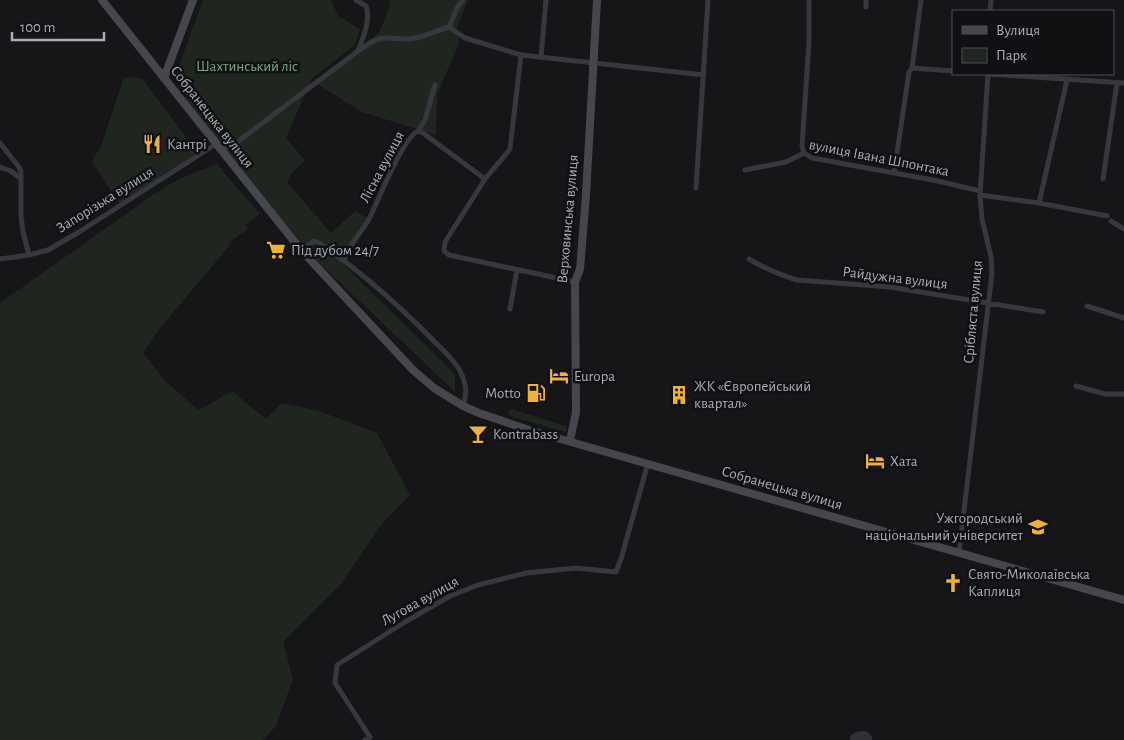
<svg xmlns="http://www.w3.org/2000/svg" width="1124" height="740" font-family="'Alegreya Sans',sans-serif">
  <rect width="100%" height="100%" fill="#161618"/>
  <path fill="#1e261f" d="M203 0H331L338 16 360 29 355 45 311 79 286 139 294 147 305 161 291 174 287 182 331 233 355 211 367 218 340 261 455 374V392L311 255 262 197 189 102 177 71Z
    M389 0H468L457 27 459 43 437 95 436 135 362 112 314 82 358 53 380 31 390 5Z
    M124 77 142 78 198 153 119 204 92 161 101 146Z
    M217 164 260 214 246 225 248 229 231 241 229 246 161 327 143 353 166 382 199 410 232 391 266 419 282 403 319 411 377 433 410 495 381 525 340 585 283 642 293 679 276 726 263 740H0V303L157 192 177 180Z
    M511 409 566 426 567 431 565 432 510 416 508 412Z"/>
  <g fill="none" stroke-linecap="round" stroke-linejoin="round">
    <path stroke="#303135" stroke-width="16" d="M858 740 864 739"/>
    <path stroke="#37383d" stroke-width="5" d="M866 7V0
      M990 11 991 0
      M449 27 458 6 463 0
      M358 51C364 47 371 41 379 39 390 36 403 41 415 38 427 36 437 30 449 27L465 38 521 55 704 75
      M521 55 510 149 485 179 445 242 444 251 449 255 575 282
      M541 57 546 0
      M912 68 953 71
      M989 74 1124 83
      M418 131 423 133 485 179
      M0 143 19 167 21 172V216L23 232 29 255
      M221 150 236 143 358 51C363 37 371 21 366 6L356 0
      M804 153 802 146 809 42V0
      M0 167 11 171 21 179
      M745 170 786 162 804 153 812 158 938 181 980 191
      M894 173 909 72 912 68 921 0
      M1103 179 1117 83
      M696 188 708 0
      M980 195 1039 203 1107 216
      M1039 203 1067 80
      M1111 221 1124 229
      M301 250 314 241 319 243C359 270 394 301 428 335 438 346 451 356 459 369 466 382 468 393 463 406
      M0 259 29 255 48 250 79 232 216 144
      M749 259C764 268 780 275 797 280L890 287 1043 312
      M344 260C349 245 360 234 368 221 377 204 403 137 418 131L425 120 435 85
      M1087 306 1124 318
      M510 309 517 270
      M1076 386 1105 394H1124
      M959 553 992 273 991 257 982 219 980 195 988 74
      M365 740 370 737 335 683 337 665 405 622 450 596 478 585 526 573 576 568 616 572 621 559 648 463"/>
    <path stroke="#45474d" stroke-width="8" d="M102 0 301 250 413 370 434 388 463 406 479 413 529 430 1124 600
      M164 78 193 0
      M570 441 576 412 575 282 580 269 586 195 597 0"/>
  </g>
  <defs>
    <g id="restaurant-bare" transform="scale(1.5)"><path d="M-5-6h1v4h1v-4h1v4h1v-4h1v5L-1.5 .5V6h-2V.5L-5-1ZM5-6V6H3V1.5H1.5Q1.5-4 5-6Z" fill="#f2b134" stroke="#111113" stroke-width="2.5" paint-order="stroke"/></g>
    <g id="supermarket-bare" transform="scale(1.5)"><path d="M-6-5.5h2.5l.6 2H6L4.5 2H-2.5L-4.4-4H-6ZM-1.5 3.2a1.3 1.3 0 1 0 .1 0ZM3 3.2a1.3 1.3 0 1 0 .1 0Z" fill="#f2b134" stroke="#111113" stroke-width="2.5" paint-order="stroke"/></g>
    <g id="hotel-bare" transform="scale(1.5)"><path d="M-6-4.5h1.5V1H6V5H4.5V3h-9V5H-6ZM-4 0a1.8 1.8 0 1 1 3.6 0ZM.5 0V-2.5h3Q6-2.5 6 0Z" fill="#f2b134" stroke="#111113" stroke-width="2.5" paint-order="stroke"/></g>
    <g id="fuel-bare" transform="scale(1.5)"><path d="M-5.5-6h7V0h2V4h1.3V-2.5L3-4.5l.8-.8L6-3V5H2.5V1h-1V6h-7ZM-4.2-4.7v3.2H.2V-4.7Z" fill="#f2b134" stroke="#111113" stroke-width="2.5" paint-order="stroke"/></g>
    <g id="building-bare" transform="scale(1.5)"><path d="M-4-6H4V6H1V3H-1V6H-4ZM-2.5-4.3h1.7v1.8h-1.7ZM.8-4.3h1.7v1.8H.8ZM-2.5-1h1.7V.8h-1.7ZM.8-1h1.7V.8H.8Z" fill="#f2b134" stroke="#111113" stroke-width="2.5" paint-order="stroke"/></g>
    <g id="bar-bare" transform="scale(1.5)"><path d="M-6-5H6L.8 .8V4.5H3.5V6h-7V4.5H-.8V.8Z" fill="#f2b134" stroke="#111113" stroke-width="2.5" paint-order="stroke"/></g>
    <g id="university-bare" transform="scale(1.5)"><path d="M0-5L7-2L0 1L-7-2ZM-4 1L0 2.5L4 1V4Q0 6-4 4Z" fill="#f2b134" stroke="#111113" stroke-width="2.5" paint-order="stroke"/></g>
    <g id="church-bare" transform="scale(1.5)"><path d="M-1.2-6h2.4v3.5h3.3v2.4h-3.3V6h-2.4V-.1h-3.3v-2.4h3.3Z" fill="#f2b134" stroke="#111113" stroke-width="2.5" paint-order="stroke"/></g>
  </defs>
  <g fill-rule="evenodd">
    <use href="#restaurant-bare" x="152" y="144"/>
    <use href="#supermarket-bare" x="276" y="250"/>
    <use href="#hotel-bare" x="559" y="376"/>
    <use href="#fuel-bare" x="536" y="393"/>
    <use href="#building-bare" x="679" y="395"/>
    <use href="#bar-bare" x="478" y="434"/>
    <use href="#hotel-bare" x="875" y="461"/>
    <use href="#university-bare" x="1038" y="527"/>
    <use href="#church-bare" x="953" y="583"/>
  </g>
  <g text-anchor="middle" dominant-baseline="central" stroke-width="5" stroke-linejoin="round" paint-order="stroke">
    <g font-size="15" fill="#7fa381" stroke="#111113">
      <text x="247" y="66">Шахтинський ліс</text>
    </g>
    <g font-size="15" fill="#a8adb8" stroke="#111113">
      <text transform="translate(212 117) rotate(52)">Собранецька вулиця</text>
      <text transform="translate(879 158) rotate(11)">вулиця Івана Шпонтака</text>
      <text transform="translate(382 167) rotate(-62)">Лісна вулиця</text>
      <text transform="translate(105 200) rotate(-32)">Запорізька вулиця</text>
      <text transform="translate(568 219) rotate(-85)">Верховинська вулиця</text>
      <text transform="translate(895 278) rotate(7)">Райдужна вулиця</text>
      <text transform="translate(973 312) rotate(-85)">Срібляста вулиця</text>
      <text transform="translate(782 488) rotate(16)">Собранецька вулиця</text>
      <text transform="translate(420 601) rotate(-29)">Лугова вулиця</text>
    </g>
    <g font-size="15" fill="#a8adb8" stroke="#111113" text-anchor="start">
      <text x="167" y="144">Кантрі</text>
      <text x="291" y="250">Під дубом 24/7</text>
      <text x="574" y="376">Europa</text>
      <text x="694" y="386">ЖК «Європейський<tspan x="694" dy="17">квартал»</tspan></text>
      <text x="521" y="393" text-anchor="end">Motto</text>
      <text x="493" y="434">Kontrabass</text>
      <text x="890" y="461">Хата</text>
      <text x="1023" y="518" text-anchor="end">Ужгородський<tspan x="1023" dy="17">національний університет</tspan></text>
      <text x="968" y="574">Свято-Миколаївська<tspan x="968" dy="17">Каплиця</tspan></text>
    </g>
  </g>
  <rect x="952" y="10" width="162" height="65" fill="#111113" stroke="#4d4f55"/>
  <rect x="962" y="26" width="25" height="8" fill="#45474d" stroke="#4d4f55"/>
  <text x="996" y="35" font-size="15" fill="#a8adb8">Вулиця</text>
  <rect x="962" y="48" width="25" height="15" fill="#1e261f" stroke="#4d4f55"/>
  <text x="996" y="60" font-size="15" fill="#a8adb8">Парк</text>
  <path d="M12 32v8h92v-8" fill="none" stroke="#a8adb8" stroke-width="2.5"/>
  <text x="20" y="32" font-size="15" fill="#a8adb8" stroke="#111113" stroke-width="4" paint-order="stroke">100 m</text>
</svg>
